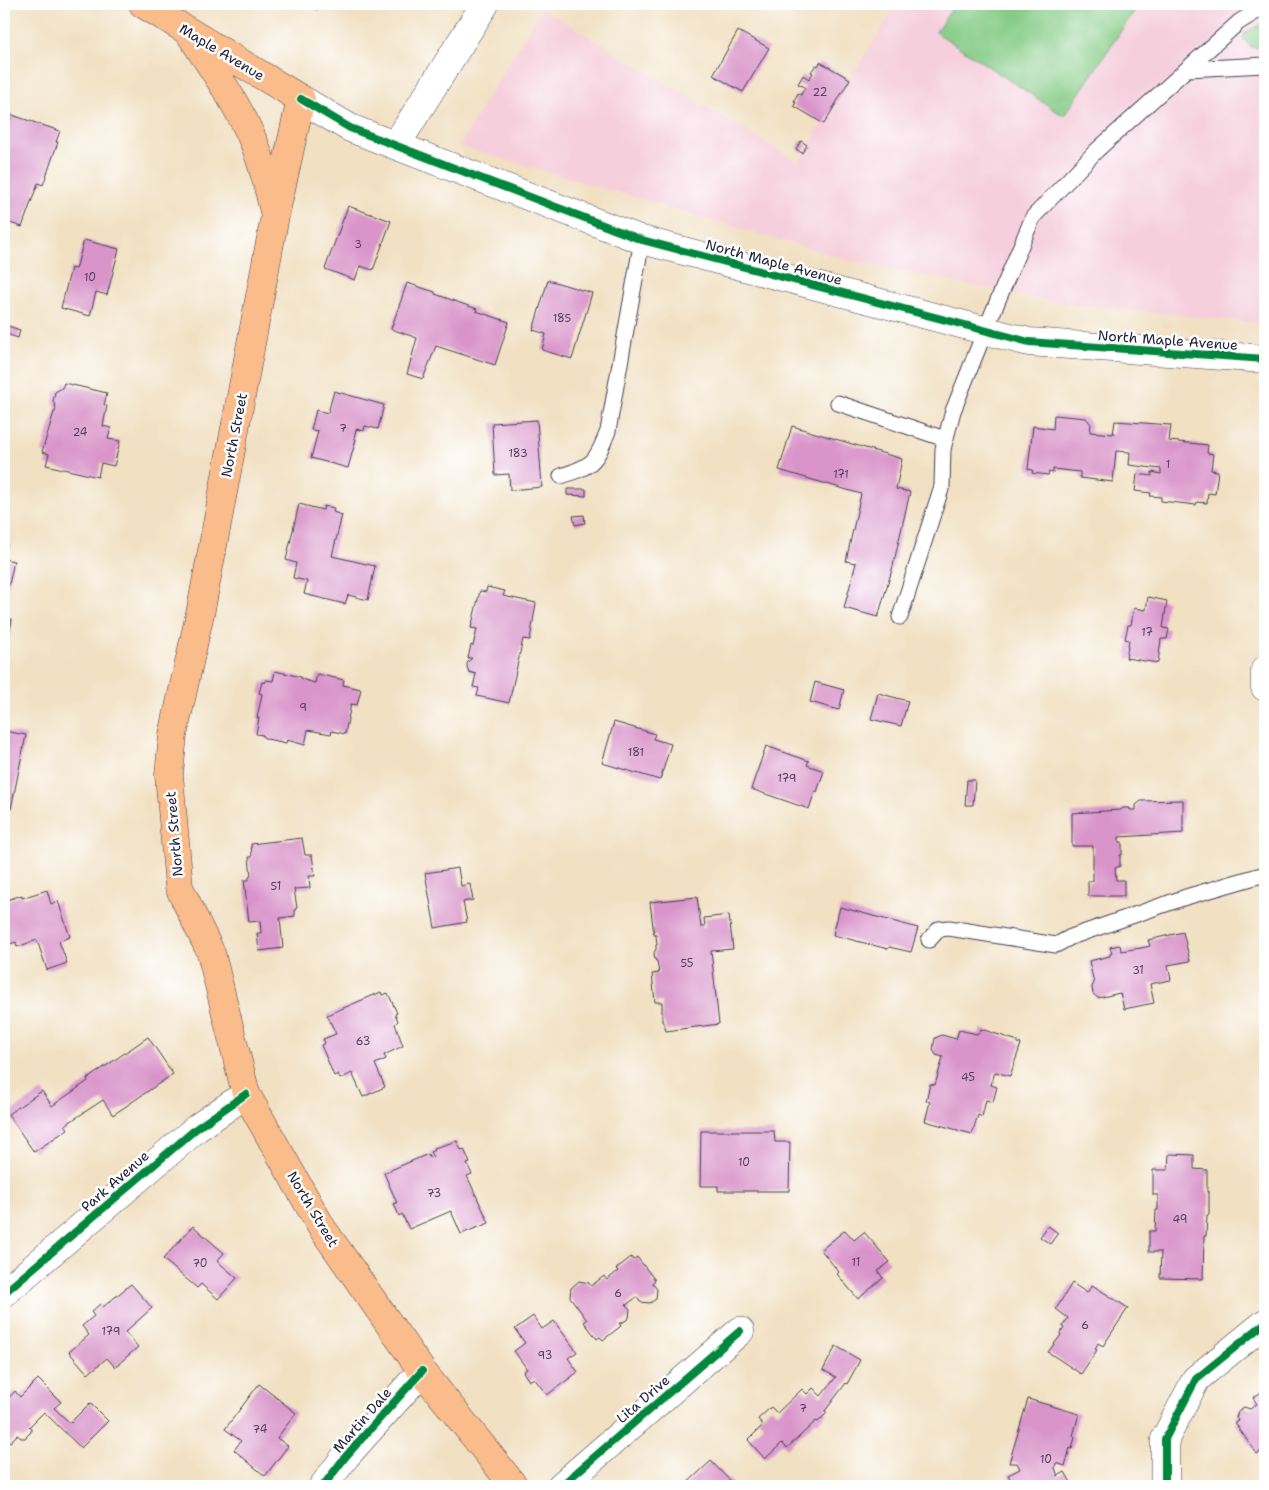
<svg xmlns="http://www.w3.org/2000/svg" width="1269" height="1490" font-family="'Shantell Sans',sans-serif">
  <rect width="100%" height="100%" fill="#fff"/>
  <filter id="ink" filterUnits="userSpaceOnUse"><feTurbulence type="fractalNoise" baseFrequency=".02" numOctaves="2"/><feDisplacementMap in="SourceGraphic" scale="10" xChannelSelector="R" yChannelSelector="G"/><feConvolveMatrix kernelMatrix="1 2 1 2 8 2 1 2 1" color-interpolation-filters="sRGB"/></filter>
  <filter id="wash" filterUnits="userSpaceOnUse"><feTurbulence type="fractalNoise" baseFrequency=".0096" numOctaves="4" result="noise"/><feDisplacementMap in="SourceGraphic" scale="20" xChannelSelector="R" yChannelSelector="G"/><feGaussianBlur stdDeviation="1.12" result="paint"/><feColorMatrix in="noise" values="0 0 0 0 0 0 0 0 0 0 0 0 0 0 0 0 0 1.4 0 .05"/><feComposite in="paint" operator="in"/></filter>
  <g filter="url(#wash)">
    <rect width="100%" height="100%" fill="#f1e0c2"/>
    <path fill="#f5cfdb" d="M897 4H1265V324L1059 303 855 262 459 146 542 8 798 162Z"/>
    <path fill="#86cc87" stroke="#547761" d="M955 4H1139L1064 116 936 32Z
      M1265 22V48L1251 47 1243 38 1245 33Z"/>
    <g id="blocks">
      <path fill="#d995ca" d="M308 4H322L317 10Z
        M738 31 769 48 743 92 713 75Z
        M820 62 850 79 824 124 794 106 796 102 794 101 798 93 801 95 805 87 798 84 803 75 809 79 813 73 811 72 816 65 818 66Z
        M12 115 60 131 56 142H58L43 185 38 183 22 227 4 221V187L9 174 4 173V160L7 149 4 148V139Z
        M801 141 807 145 802 153 796 149Z
        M348 206 391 221 373 270 360 266 355 280 325 269Z
        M84 240 119 249 107 295 96 292 90 316 61 308 71 268 76 269Z
        M548 280 592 293 572 359 542 350 546 334 533 330Z
        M407 283 435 292V294L477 309 476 311 509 322 495 365 436 346 423 379 407 374 417 338 391 329Z
        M8 326 20 330 18 338 6 334Z
        M64 383 107 393 104 405 107 406 103 426 111 428 108 439 120 441 114 466 101 463 98 477 46 465 49 454 42 452 54 412H55L56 408 53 401 55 392 62 388Z
        M334 391 384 405 378 429 365 426 364 431 356 429 354 439H356L348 468 311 458 318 431 311 430 316 410 328 413Z
        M1054 415 1086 418 1091 424 1090 432 1113 434 1115 421 1171 425 1169 441 1208 445 1207 453 1213 454 1211 470 1218 471 1215 494 1208 493 1207 503 1197 502 1196 505 1161 501V497L1150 496 1151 493 1135 491 1137 474 1152 476V472L1161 474V469L1129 465 1130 452 1116 451 1113 482 1080 478V472L1053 469V473L1049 472 1048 475 1032 473 1033 470 1028 469 1033 426 1053 429Z
        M537 420 542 487 510 490 509 474 495 475 492 423Z
        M792 426 902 459 896 489 910 492 893 566 878 617 844 608 856 563 846 561 861 494 779 470Z
        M567 489H586V496L567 495Z
        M299 504 323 510 324 506 334 508 333 512 342 515 332 556 375 566 368 600 348 595 345 604 304 594 307 581 293 578 296 563 286 560Z
        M584 515 585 523 575 525 573 516Z
        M4 534 9 535 5 557H4Z
        M4 559 14 561 9 585H4Z
        M487 587 505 591 503 596 536 603 530 640 523 639 509 703 477 696 479 688 473 687 476 674 469 672 467 667V663L472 658H468L471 645 473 646 477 629 471 628 480 591 486 592Z
        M1148 597 1167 601 1163 628 1169 629 1167 639H1161L1158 663 1126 658 1129 640 1125 639 1128 625H1131L1134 608 1146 610Z
        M4 618 12 619 9 637 4 636Z
        M275 671 301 677V679L315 683 317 674 344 680 343 685 361 689 357 705 351 704 345 734 332 731 331 734 308 730 305 745 287 740 286 743 267 739 263 737V735L256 734 259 718H257L262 694 259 693 262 682 265 683 266 680 273 681Z
        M815 682 844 690 839 710 810 702Z
        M878 693 908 701 901 726 871 719Z
        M614 722 655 734 653 739 671 744 660 780 602 763Z
        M4 731 26 735 11 809 4 807Z
        M766 746 809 761 807 765 824 771 817 792 815 791 809 809 751 789Z
        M967 780H975L973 805H965Z
        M1183 800V833L1119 837V842H1122V855H1120V866L1115 868 1116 880H1124V896H1088V881H1093V846H1072V813L1121 810 1123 808H1130V810H1136V805L1141 801Z
        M302 838 305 855H312L315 876H309L310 888 294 889 297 908 295 909V916L280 918 283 948 259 951 257 933H261L260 921 249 922 244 880H249V877L251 876 249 857H252L251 844Z
        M458 868 461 886 470 884 473 900 463 902 467 922 435 928 425 873Z
        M47 890 51 904 58 901 70 937 59 941 67 963 47 970 37 940 17 947 16 942 4 946V901L22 895V898Z
        M697 897 701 927H705L704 918 729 915 733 949 711 951 719 1024 666 1031 664 1022H662V1002H655L652 974 659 973 657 961 655 960 654 953 656 949V945H657L656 935H654L650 902Z
        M840 907 918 928 911 952 889 947 888 949 833 935Z
        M1183 932 1190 961 1168 965 1171 980 1150 984 1154 1003 1124 1009 1120 993 1098 998 1093 994 1092 987 1094 983 1089 961 1110 956V954L1112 953 1110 947 1120 945 1121 951 1141 948 1150 946 1148 940Z
        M381 992 382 995 388 993 397 1013 395 1014 398 1021 395 1024 403 1046 384 1055 386 1059 375 1064 385 1087 363 1097 352 1073 340 1079 338 1074 334 1076 321 1045 325 1043 323 1039 336 1034 327 1015Z
        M981 1029 1018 1041 1017 1043 1021 1044 1010 1076 995 1072 991 1085 997 1087 993 1102 986 1100 982 1117 978 1115 972 1134 925 1121 930 1102 926 1101 930 1084 935 1085 943 1057 936 1055 933 1050 935 1038 942 1035 956 1039 959 1030 977 1034V1033H980Z
        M148 1037 173 1074 113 1115 103 1100 65 1125 68 1129 34 1152 8 1114 42 1091 52 1106 88 1081 87 1079Z
        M701 1131H774L775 1142H790L789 1191H718V1186H700Z
        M457 1141 461 1150 464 1149 470 1163 467 1164 472 1174 467 1176 489 1223 461 1234 451 1211 409 1229 402 1214 399 1216 394 1204 397 1203 384 1173 428 1154 430 1158 433 1157 430 1152 435 1150 434 1148Z
        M1169 1154 1194 1155V1169L1207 1170V1192H1209V1215H1207L1206 1236H1204L1203 1279 1160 1278 1161 1252H1149V1231H1155L1156 1210H1158V1195H1153V1170H1168Z
        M193 1226 224 1253 217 1261 237 1278 218 1299 201 1284 197 1288 163 1259Z
        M1048 1226 1058 1233 1050 1244 1040 1237Z
        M845 1230 854 1240 864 1232 890 1262 878 1271 883 1278 858 1299 837 1274 839 1272 821 1250Z
        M631 1257 633 1260 637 1257 655 1280 652 1283 657 1289 656 1299 650 1303 640 1302 637 1297 626 1305 630 1309 629 1318 622 1323H619L621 1326 603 1340 600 1337 597 1339 584 1322 587 1320 570 1297 571 1288 579 1281 589 1283 591 1286 604 1276 607 1280 618 1271 616 1269Z
        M1072 1283 1087 1293 1092 1285 1128 1308 1103 1346 1098 1343 1095 1349 1097 1350 1081 1374 1048 1352 1061 1335 1060 1334 1064 1328 1062 1327 1068 1318 1056 1309Z
        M131 1284 152 1308 125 1332 138 1347 115 1367 107 1358 88 1374 69 1352 89 1335 82 1326 94 1316 91 1312 100 1304 103 1307Z
        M533 1316 542 1329 554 1321 577 1352 568 1358 578 1372 547 1395 534 1378 529 1381 523 1372 527 1369 514 1351 525 1343 515 1329Z
        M836 1346 860 1360 847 1384 846 1383 825 1411 827 1413 818 1422 816 1421 787 1448 782 1443 765 1459 748 1440 763 1425 758 1419 771 1407 777 1413 802 1389 807 1394 813 1388 821 1396 836 1377 823 1370Z
        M38 1379 61 1402 54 1408 70 1423 90 1403 108 1421 81 1448 44 1412 29 1427 31 1429V1432L25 1438H21L17 1435 6 1446 4 1444V1403L15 1391 20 1397Z
        M259 1384 296 1413 277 1438 288 1446 265 1476 234 1450 241 1441 225 1429Z
        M1265 1389V1459L1260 1452 1257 1454 1235 1423 1239 1421 1236 1418 1238 1411 1244 1407 1250 1409 1257 1404 1253 1398Z
        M1028 1399 1079 1414 1073 1436 1075 1437 1072 1449 1070 1448 1065 1466 1056 1463 1055 1468 1058 1476 1065 1472 1073 1486H1014L1008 1475 1020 1469 1017 1463H1009Z
        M711 1461 735 1486H684Z"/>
    </g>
  </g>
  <g filter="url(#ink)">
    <use href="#blocks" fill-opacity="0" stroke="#413e4f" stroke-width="1"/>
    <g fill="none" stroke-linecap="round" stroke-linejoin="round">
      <g stroke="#413e4f" stroke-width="17">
        <path id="service" d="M1187 69 1265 65
          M838 403 945 439
          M561 476C593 466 596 462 608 431L642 240
          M900 617 942 486 943 449 953 411 985 331 1033 217 1096 151 1239 22 1265 6
          M929 940 939 929 949 928 1056 945 1071 937 1186 897 1265 874"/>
      </g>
      <g stroke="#413e4f" stroke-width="29">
        <path id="minor" d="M301 99 350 128 642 240 1029 342 1265 359
          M396 145 485 4
          M1265 670V687
          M4 1293 197 1128 246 1094
          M323 1486 346 1456 422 1371
          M561 1486 740 1331
          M1165 1486V1439L1196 1379 1265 1323"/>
      </g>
      <g stroke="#413e4f" stroke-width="29">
        <path id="primary" d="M143 4 301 99 275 216 201 609 173 735 169 775 179 887 211 953 246 1094 322 1228 422 1371 514 1486
          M192 37C215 72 239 106 255 145 263 166 269 189 274 212"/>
      </g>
      <use href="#service" stroke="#fff" stroke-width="15"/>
      <use href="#minor" stroke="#fff" stroke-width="28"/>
      <use href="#primary" stroke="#fabc8b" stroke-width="28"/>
      <g stroke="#fff" stroke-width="11">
        <path id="cycleway" d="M301 99 350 128 642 240 1029 342 1265 359
          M4 1293 197 1128 246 1094
          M323 1486 346 1456 422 1371
          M561 1486 740 1331
          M1165 1486V1439L1196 1379 1265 1323"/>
      </g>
      <use href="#cycleway" stroke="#00873e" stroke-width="8"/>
    </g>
  </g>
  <g text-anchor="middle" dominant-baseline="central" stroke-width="5" stroke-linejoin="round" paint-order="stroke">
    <g font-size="11" fill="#503f5f">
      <text x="820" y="92">22</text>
      <text x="358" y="244">3</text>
      <text x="90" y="277">10</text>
      <text x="562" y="318">185</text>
      <text x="343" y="428">7</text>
      <text x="80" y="432">24</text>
      <text x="518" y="453">183</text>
      <text x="1168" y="464">1</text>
      <text x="841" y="474">171</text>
      <text x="1147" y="632">17</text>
      <text x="303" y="707">9</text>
      <text x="636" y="752">181</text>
      <text x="787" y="778">179</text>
      <text x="276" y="886">51</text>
      <text x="687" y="963">55</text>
      <text x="1138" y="970">31</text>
      <text x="363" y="1041">63</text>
      <text x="968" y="1077">45</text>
      <text x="744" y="1162">10</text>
      <text x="434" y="1193">73</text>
      <text x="1180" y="1219">49</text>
      <text x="856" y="1262">11</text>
      <text x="200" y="1263">70</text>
      <text x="618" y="1293">6</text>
      <text x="1085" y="1325">6</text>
      <text x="111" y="1331">179</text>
      <text x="545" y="1355">93</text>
      <text x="803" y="1408">7</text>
      <text x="260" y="1429">74</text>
      <text x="1046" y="1459">10</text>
    </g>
    <g font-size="14" fill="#22223b" stroke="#fff">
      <text transform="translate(222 52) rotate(31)">Maple Avenue</text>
      <text transform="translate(774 262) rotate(15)">North Maple Avenue</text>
      <text transform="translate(1168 340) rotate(4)">North Maple Avenue</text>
      <text transform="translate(234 435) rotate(-79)">North Street</text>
      <text transform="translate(174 834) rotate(-95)">North Street</text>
      <text transform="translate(115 1181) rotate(-41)">Park Avenue</text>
      <text transform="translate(313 1209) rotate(59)">North Street</text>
      <text transform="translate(643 1399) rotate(-41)">Lita Drive</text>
      <text transform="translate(362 1420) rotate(-49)">Martin Dale</text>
    </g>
  </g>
  <rect width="1269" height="1490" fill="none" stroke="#fff" stroke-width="20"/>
</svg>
